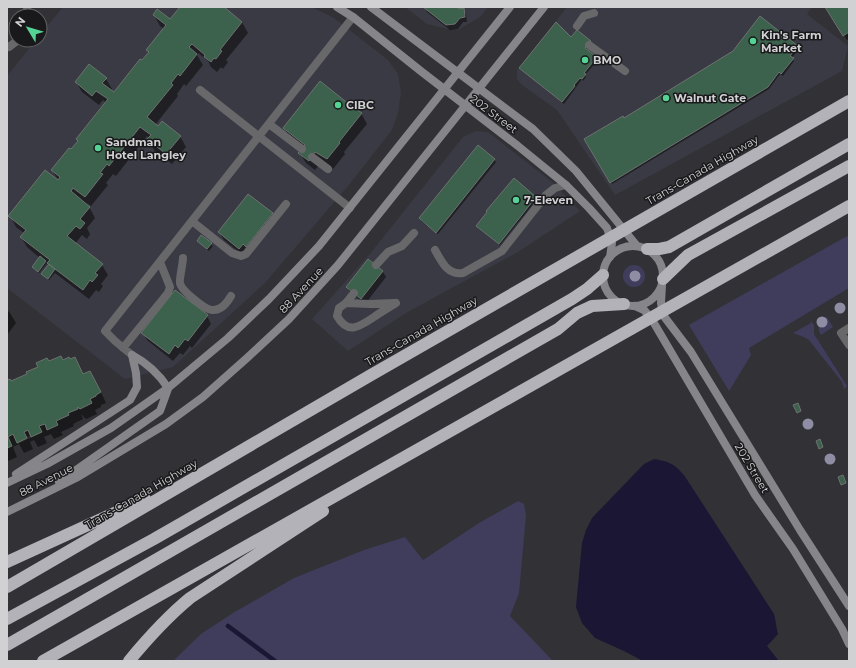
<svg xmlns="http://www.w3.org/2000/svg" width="856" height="668" font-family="Montserrat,sans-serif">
  <rect width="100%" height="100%" fill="#313136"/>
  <path fill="#3a3a44" d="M63 7H312L334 18 388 60 398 74 401 93 398 113 392 130 348 186 265 283 173 367 125 379 7 288V76L36 40H40V35Z
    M405 7H488L480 17 458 30 447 29 427 24Z
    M567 7H812L807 14 848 46 842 71 615 195 557 110 522 85 517 79V70Z
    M476 131 488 132 552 182 580 211 518 252 406 313 348 351 312 319 369 255 463 137Z"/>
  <path fill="#403d5c" d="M849 235V288L749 348 751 355 729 391 689 325Z
    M623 276a11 11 0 1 1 22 0a11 11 0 1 1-22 0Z
    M827 317 833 327 821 335C818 330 818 326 820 321Z
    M811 321 814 325V334L847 386 844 389 842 382 809 340 804 337 793 333 811 323Z
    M518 501 524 504 526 515 519 593 510 616 553 661H173L201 634 233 613 294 578 364 550 405 537 423 560 479 523Z"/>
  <path fill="#1a1633" d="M654 459C670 462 673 463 684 475L774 614C776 621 776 627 778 634L767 646 779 661H643L624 651 595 638 582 623 576 607 582 543 586 530 592 518 644 464Z"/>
  <path fill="#0007" fill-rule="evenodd" d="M181 7H222L242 22 248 33 226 60 228 62 223 69 221 67 217 72 211 67 208 61 198 53 197 55 203 65 186 86 184 84 177 94 178 96 155 125 180 136 186 147 172 164 154 150 148 139 149 138 147 136 116 176 113 174 106 183 108 185 91 206 87 203 95 218 87 228 90 234 87 239 82 235 75 244 102 265 108 275 101 284 103 286 99 292 96 290 89 299 55 273 49 280 44 276 50 265 47 263 39 273 34 269 33 267 40 258 27 247 21 237 24 233 16 227 10 216 59 181 52 170 72 151 106 103 103 100 99 105 82 92 76 82 106 79 112 89 110 91 114 94 149 53 148 50 164 29 160 26 154 15 171 21Z
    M424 7H455L459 10 463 9 466 14 467 22H463L458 29 450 30 427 12Z
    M827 7H849V39L847 40Z
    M571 39 591 44 586 50 598 60 585 75 586 77 583 81 582 79 564 104 520 68Z
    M797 46 799 48 792 58 794 61 783 76 780 74 769 89 612 184 585 140 624 119Z
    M355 111 361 113 367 124 344 152 345 154 333 169 322 162 315 170 306 163 284 128Z
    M494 159 496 162 438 234 421 221 420 218Z
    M536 197 537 199 500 245 479 228Z
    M272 214 276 222 244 256 224 240 219 232Z
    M201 236 213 246 209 251 198 241Z
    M368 261 383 272 386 277 365 304 350 292 347 287Z
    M7 310 10 313 16 323 7 335Z
    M207 316 211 324 192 348 190 346 183 355 180 353 173 361 147 340 143 333Z
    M75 358 84 375 96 382 106 403 101 405V407L95 410 97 414 86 419 81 414 83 419 73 424 74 426 61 432 63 435 54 439 51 434 44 437 47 443 38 447 34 440 30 442 33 449 24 453 19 444 13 447 17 457 8 461 7 459V382L11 383 28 374 49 362 70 360ZM32 435V437L17 444V442Z"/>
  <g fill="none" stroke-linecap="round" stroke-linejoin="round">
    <path stroke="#1a1633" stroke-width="4.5" d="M228 626 275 661"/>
  </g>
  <path fill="#3c614c" stroke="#6d726f" d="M180 7H224L242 22 220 50 222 51 216 59 214 58 211 62 204 57 205 55 192 44 189 47 197 54 180 76 178 74 171 83 173 85 147 117 158 126 162 121 181 136 166 154 147 139 151 135 140 127 109 166 107 164 100 173 103 174 85 197 73 188 71 191 90 207 80 219 85 223 80 229 76 226 67 236 103 264 95 273 98 275 92 282 90 280 83 290 47 263 50 260 20 237 26 230 8 216 45 170 58 180 60 177 51 170 69 148 71 149 78 141 76 139 108 99 96 91 92 96 75 82 89 64 107 78 102 83 114 92 140 59 142 60 149 52 146 50 166 25 153 15 157 9 170 19Z
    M423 7H457L459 9 464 8 465 17 460 18 455 24 446 25Z
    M825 7H849V32L843 36Z
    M760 16 798 46 790 56 794 58 781 74 779 72 768 87 610 183 584 139 623 116 624 118 733 51Z
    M556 22 571 37 577 30 591 41 585 48 597 57 584 73 586 74 582 79 580 78 574 85 575 86 562 102 519 68Z
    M320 81 355 109H356L362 113 339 142 340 143 327 159 315 152 309 161 298 153 305 145 283 128Z
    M478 145 495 159 436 233 419 218Z
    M514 178 536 197 499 244 476 226 487 212 486 211Z
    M248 194 273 213 246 247 243 244 239 249 218 232Z
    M201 235 212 243 207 249 197 241Z
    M40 256 46 261 38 272 32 267Z
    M368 259 383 271 361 299 346 287Z
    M49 264 55 269 48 279 41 274Z
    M175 290 208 315 188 341 185 339 178 348 175 345 169 354 141 333Z
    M61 356 63 360 69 357 70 359 75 357 83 374 90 371 101 392 96 395V396L90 399 92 403 80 409 78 407V409L68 413 69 415 56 421 58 425 47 430 45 424 39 426 42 432 31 437 28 430 24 432 27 438 17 443 13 434 8 437 12 446 7 448V380L10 379 11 381 27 374 26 372 38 367 36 363 47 358 49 361Z
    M798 403 801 411 797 413 793 405Z
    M820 439 823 447 819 449 816 441Z
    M843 475 846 483 841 485 838 477Z"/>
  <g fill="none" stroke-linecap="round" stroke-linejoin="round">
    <path stroke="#68686a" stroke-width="8" d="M27 7 28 16
      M577 26 584 16 594 13
      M589 45 625 71
      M9 47 18 40
      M200 90 350 208
      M269 124 302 149
      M312 157 328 169
      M192 221 232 253 241 256 246 254 286 204
      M435 250C442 262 447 275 463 273L502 251 546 195 555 188 566 185
      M183 258C183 263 179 280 180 283 181 290 205 310 212 310 221 311 227 303 231 296
      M376 265 388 252 402 246 414 233
      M354 293 346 303 339 308 337 316C348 335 359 327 374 317 381 312 388 308 396 303
      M346 303 370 304 395 303
      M849 328 841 333 849 345
      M123 348 168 293 170 287 160 262
      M132 355 115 341 105 331 353 17"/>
    <path stroke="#86868a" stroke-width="8" d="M337 7 353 17 422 72 518 146 566 185 589 208 607 228 612 243 610 257
      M371 7 533 129 576 171 637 246
      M603 276a30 30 0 1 1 60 0a30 30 0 1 1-60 0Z
      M662 285 661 303 663 315 691 352 800 530 849 606
      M635 306 644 310 651 318 755 495 793 549 842 629 849 644
      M132 355C147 363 159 374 168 388
      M16 474 130 400 137 387 136 373 132 355
      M59 482 160 411 168 389
      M7 483 47 464 111 428 168 388 228 338 269 299 319 246 510 7
      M7 512 76 478 166 424 203 397 247 358 289 319 338 265 544 7"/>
    <path stroke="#b2b2b8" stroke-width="12" d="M647 249H659L669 247 849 144
      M663 279 688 255 849 166
      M7 562 145 499
      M7 587 371 375 849 101
      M7 619 154 539 572 299 587 289 603 275
      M7 645 558 329 577 313 592 306 624 304
      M43 661 849 206
      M129 661C148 638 167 617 190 598L323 511"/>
  </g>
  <g fill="#8e8da3">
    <circle cx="635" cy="276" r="5.5"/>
    <circle cx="840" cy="308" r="5.5"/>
    <circle cx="822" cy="322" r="5.5"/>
    <circle cx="808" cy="424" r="5.5"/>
    <circle cx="830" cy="459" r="5.5"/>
  </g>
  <g fill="#54d395" stroke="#19191b" stroke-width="1.5">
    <circle cx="753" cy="41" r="4"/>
    <circle cx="585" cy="60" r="4"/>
    <circle cx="666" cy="98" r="4"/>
    <circle cx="338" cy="105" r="4"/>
    <circle cx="98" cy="148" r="4"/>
    <circle cx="516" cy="200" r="4"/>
  </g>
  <g text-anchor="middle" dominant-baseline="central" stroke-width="3" stroke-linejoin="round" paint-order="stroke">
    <g font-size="11" font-weight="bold" fill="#d1d1d4" stroke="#19191b" text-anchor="start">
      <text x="761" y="35">Kin's Farm<tspan x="761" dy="13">Market</tspan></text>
      <text x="593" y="60">BMO</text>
      <text x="674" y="98">Walnut Gate</text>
      <text x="346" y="105">CIBC</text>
      <text x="106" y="142">Sandman<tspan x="106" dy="13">Hotel Langley</tspan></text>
      <text x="524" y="200">7-Eleven</text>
    </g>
    <g font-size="11" fill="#d1d1d4" stroke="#19191b">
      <text transform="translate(494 114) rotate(37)">202 Street</text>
      <text transform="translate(702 170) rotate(-30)">Trans-Canada Highway</text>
      <text transform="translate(301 290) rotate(-47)">88 Avenue</text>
      <text transform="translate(421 331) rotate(-30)">Trans-Canada Highway</text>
      <text transform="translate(752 468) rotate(59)">202 Street</text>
      <text transform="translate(46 480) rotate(-27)">88 Avenue</text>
      <text transform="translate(141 494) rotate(-30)">Trans-Canada Highway</text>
    </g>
  </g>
  <rect width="856" height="668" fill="none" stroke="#d1d1d4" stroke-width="16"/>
  <g transform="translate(28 28) rotate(308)"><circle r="19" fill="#19191b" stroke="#636365"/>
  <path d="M0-3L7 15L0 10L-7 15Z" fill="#54d395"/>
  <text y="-6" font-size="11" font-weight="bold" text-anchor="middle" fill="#d1d1d4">N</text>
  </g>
</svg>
